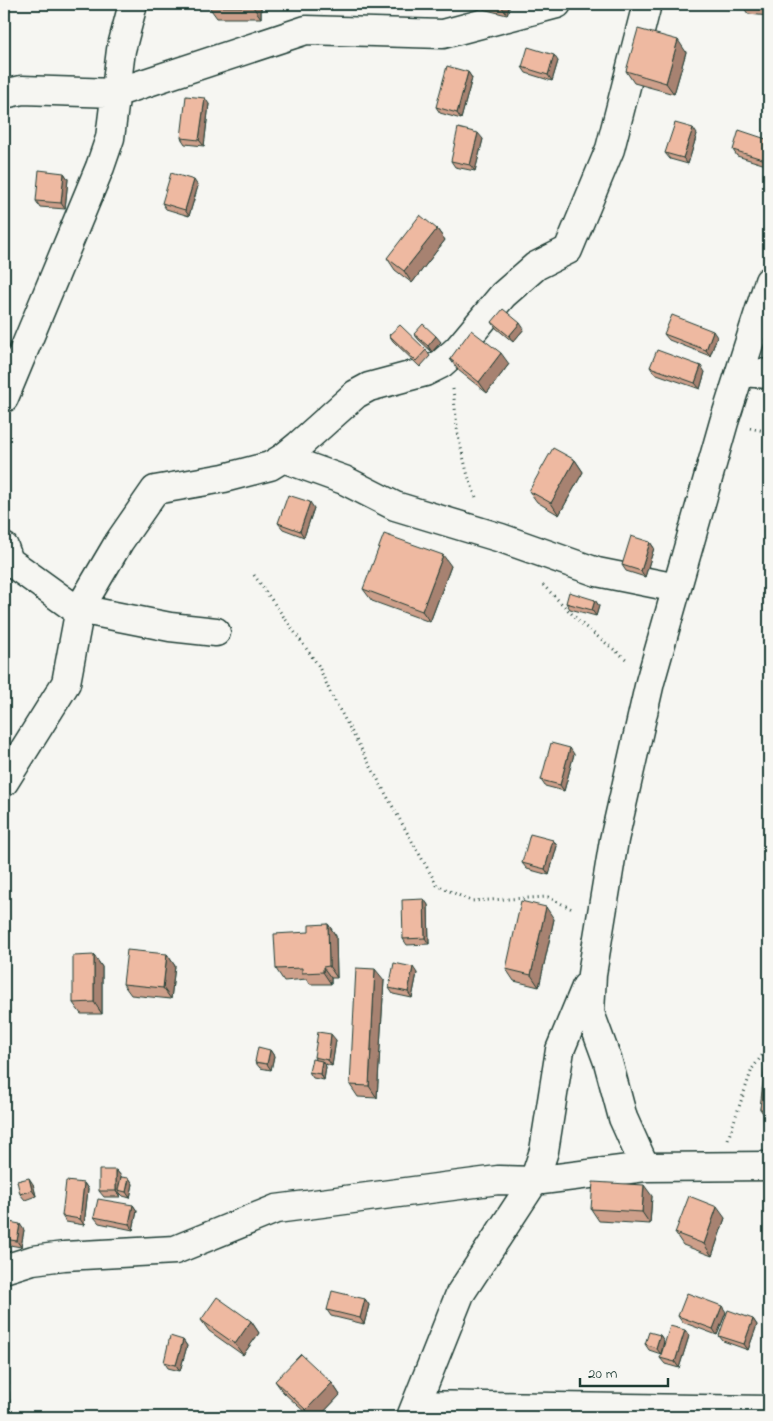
<svg xmlns="http://www.w3.org/2000/svg" width="773" height="1421" font-family="'Indie Flower',sans-serif">
  <rect width="100%" height="100%" fill="#f6f6f2"/>
  <filter id="ink" filterUnits="userSpaceOnUse"><feTurbulence type="fractalNoise" baseFrequency=".02" numOctaves="2"/><feDisplacementMap in="SourceGraphic" scale="10" xChannelSelector="R" yChannelSelector="G"/><feConvolveMatrix kernelMatrix="1 2 1 2 8 2 1 2 1" color-interpolation-filters="sRGB"/></filter>
  <g filter="url(#ink)">
    <g fill="none" stroke-linecap="round" stroke-linejoin="round">
      <g stroke="#1f3d34" stroke-width="31">
        <path id="minor" d="M4 94 22 90 115 93 306 30 443 34 557 4
          M741 372 769 374
          M4 398 100 167 110 138 121 50 133 4
          M283 458 344 480 395 506 501 538 597 572 677 588
          M4 547 9 561 74 608 170 627 216 632
          M4 782 66 683 80 608 119 542 155 490 224 478 270 466 283 458 299 445 356 394 369 387 425 372 441 364 458 349 503 295 536 266 568 250 610 149 647 4
          M645 1167 623 1118 608 1062 590 1013 592 974 614 840 650 682 724 422 769 281
          M4 1269 33 1260 64 1256 175 1250 276 1209 498 1180 534 1181 544 1151 560 1050 586 987
          M416 1405 769 1410
          M411 1417 460 1294 534 1181 645 1167 769 1166"/>
      </g>
      <path stroke="#1f3d34" stroke-width="3" stroke-dasharray="1 4" stroke-linecap="butt" d="M453 389 458 436 468 476 477 500
        M750 428 769 432
        M254 575 318 665 331 694 405 829 437 885 471 901 548 897 574 910
        M543 585 583 625 626 659
        M728 1139 752 1069 769 1046"/>
      <use href="#minor" stroke="#f6f6f2" stroke-width="28"/>
    </g>
    <path fill="#cd9f8a" stroke="#1f3d34" d="M209 4H261V18H217L209 7Z
      M462 4H510L507 15Z
      M769 4V16L748 14 744 8Z
      M686 52 674 94 634 83 626 71Z
      M558 61 552 81 526 73 522 67Z
      M468 72 472 78 461 119 440 113 436 107Z
      M209 104 204 146 185 144 181 138Z
      M697 134 688 164 670 159 665 153Z
      M483 139 475 171 455 167 451 161Z
      M769 140V166L737 156 733 150Z
      M64 173 68 179 65 209 40 207 36 201Z
      M198 186 189 216 166 209 162 203Z
      M437 229 445 240 412 283 395 270 387 258Z
      M492 322 524 329 513 342 496 328Z
      M414 334 441 342 432 352 419 340Z
      M664 334 717 337 710 356 669 340Z
      M389 335 426 350 430 356 420 367 393 341Z
      M450 359 509 364 487 393 458 370Z
      M650 367 705 372 700 389 654 373Z
      M575 460 583 472 559 515 537 502 529 491Z
      M314 508 304 537 283 529 278 523Z
      M769 539V578L763 568Z
      M650 542 654 548 645 577 626 571 622 565Z
      M451 566 430 622 372 601 363 589Z
      M595 600 599 606 596 616 570 609 566 603Z
      M574 754 564 791 545 786 541 780Z
      M553 840 557 846 549 875 527 869 522 863Z
      M424 899 428 905 429 944 407 945 403 939Z
      M554 919 539 987 514 981 506 969Z
      M328 924 336 936 337 978H331V984H310L307 979 284 981 276 969 309 932Z
      M167 954 175 966 171 999 131 995 123 984Z
      M94 955 102 967V1014H81L73 1003Z
      M417 973 412 998 393 994 389 988Z
      M384 980 377 1098 358 1097 350 1085Z
      M336 1040 332 1066 325 1064 326 1067 324 1080 313 1078 309 1072 315 1059 314 1057Z
      M769 1046V1120H768L760 1109Z
      M270 1050 274 1056 271 1070 260 1068 255 1062Z
      M116 1170 121 1176V1181L129 1178 133 1184 130 1198 123 1196 120 1193V1197H104L99 1191Z
      M84 1183 88 1189 84 1225 66 1222 62 1216Z
      M33 1184 36 1196 25 1200 20 1194Z
      M652 1196 650 1224 599 1221 591 1209Z
      M133 1205 137 1211 133 1230 99 1223 94 1217Z
      M725 1218 712 1256 683 1245 675 1233Z
      M4 1221 24 1230 21 1247 4 1244Z
      M365 1299 369 1305 364 1324 331 1316 327 1310Z
      M726 1312 717 1335 682 1322 678 1316Z
      M753 1319 757 1325 748 1350 723 1341 719 1336Z
      M201 1320 251 1321 259 1333 243 1355 209 1331Z
      M685 1330 689 1336 679 1368 665 1364 660 1358Z
      M660 1335 664 1341 661 1354 649 1350 645 1344Z
      M183 1340 187 1346 180 1371 168 1368 164 1362Z
      M4 1364 7 1369 9 1384 4 1385Z
      M275 1381 332 1383 340 1395 319 1417H310L283 1392Z
      M4 1386H5L9 1392 10 1405 4 1406Z"/>
    <path fill="#a78271" stroke="#1f3d34" d="M253 4H261V18L253 7Z
      M500 4H510L507 15Z
      M678 40 686 52 674 94 666 83Z
      M554 55 558 61 552 81 548 75Z
      M468 72 472 78 461 119 457 113Z
      M205 98 209 104 204 146 199 140Z
      M693 128 697 134 688 164 683 158Z
      M478 133 483 139 475 171 470 165Z
      M64 173 68 179 65 209 61 203Z
      M194 180 198 186 189 216 185 210Z
      M437 229 445 240 412 283 404 271Z
      M520 323 524 329 513 342 509 336Z
      M713 331 717 337 710 356 706 350Z
      M436 336 441 342 432 352 428 346Z
      M501 353 509 364 487 393 479 382Z
      M701 366 705 372 700 389 695 383Z
      M575 460 583 472 559 515 551 503Z
      M310 502 314 508 304 537 300 531Z
      M650 542 654 548 645 577 641 571Z
      M443 555 451 566 430 622 422 611Z
      M595 600 599 606 596 616 592 610Z
      M570 748 574 754 564 791 560 785Z
      M553 840 557 846 549 875 545 869Z
      M424 899 428 905 429 944 425 938Z
      M546 907 554 919 539 987 531 975Z
      M328 924 336 936 337 978 329 966Z
      M167 954 175 966 171 999 163 988Z
      M94 955 102 967V1014L94 1002Z
      M323 967 331 978V984L323 972Z
      M413 967 417 973 412 998 408 992Z
      M375 969 384 980 377 1098 369 1086Z
      M331 1034 336 1040 332 1066 328 1060Z
      M270 1050 274 1056 271 1070 267 1064Z
      M322 1061 326 1067 324 1080 320 1074Z
      M116 1170 121 1176 120 1190H118L120 1193V1197L116 1191Z
      M29 1178 33 1184 36 1196 32 1190Z
      M129 1178 133 1184 130 1198 126 1192Z
      M84 1183 88 1189 84 1225 80 1219Z
      M644 1185 652 1196 650 1224 642 1212Z
      M133 1205 137 1211 133 1230 129 1224Z
      M717 1207 725 1218 712 1256 704 1244Z
      M20 1224 24 1230 21 1247 17 1241Z
      M365 1299 369 1305 364 1324 360 1318Z
      M722 1306 726 1312 717 1335 713 1329Z
      M753 1319 757 1325 748 1350 744 1344Z
      M251 1321 259 1333 243 1355 235 1344Z
      M685 1330 689 1336 679 1368 675 1362Z
      M660 1335 664 1341 661 1354 656 1348Z
      M183 1340 187 1346 180 1371 176 1365Z
      M4 1364 7 1369 9 1384 4 1378Z
      M332 1383 340 1395 319 1417H311L306 1410Z
      M5 1386 9 1392 10 1405 6 1399Z"/>
    <path fill="#eeb9a1" stroke="#1f3d34" d="M209 4H253V7H209Z
      M744 4H769V10L744 8Z
      M638 29 678 40 666 83 626 71Z
      M528 47 554 55 548 75 522 67Z
      M447 66 468 72 457 113 436 107Z
      M186 96 205 98 199 140 181 138Z
      M675 123 693 128 683 158 665 153Z
      M458 128 478 133 470 165 451 161Z
      M739 130 769 140V161L733 150Z
      M39 170 64 173 61 203 36 201Z
      M171 173 194 180 185 210 162 203Z
      M420 215 437 229 404 271 387 258Z
      M503 309 520 323 509 336 492 322Z
      M672 315 713 331 706 350 664 334Z
      M423 324 436 336 428 346 414 334Z
      M400 325 426 350 416 361 389 335Z
      M769 328V338L767 337Z
      M471 330 501 353 479 382 450 359Z
      M657 350 701 366 695 383 650 367Z
      M553 448 575 460 551 503 529 491Z
      M288 495 310 502 300 531 278 523Z
      M384 534 443 555 422 611 363 589Z
      M631 536 650 542 641 571 622 565Z
      M769 539V570L763 568Z
      M569 592 595 600 592 610 566 603Z
      M769 706V716H767Z
      M551 743 570 748 560 785 541 780Z
      M530 834 553 840 545 869 522 863Z
      M424 899 425 938 403 939 402 900Z
      M521 901 546 907 531 975 506 969Z
      M328 924 329 966 323 967V972L302 973V968L276 969 274 934 309 932V925Z
      M127 950 167 954 163 988 123 984Z
      M94 955V1002L73 1003V956Z
      M394 963 413 967 408 992 389 988Z
      M356 968 375 969 369 1086 350 1085Z
      M318 1032 331 1034 328 1060 314 1057Z
      M767 1045 769 1046V1110L760 1109Z
      M258 1047 270 1050 267 1064 255 1062Z
      M312 1059 322 1061 320 1074 309 1072Z
      M99 1170H116V1191H99Z
      M121 1177 129 1178 126 1192 118 1190Z
      M29 1178 32 1190 20 1194 17 1181Z
      M66 1181 84 1183 80 1219 62 1216Z
      M593 1182 644 1185 642 1212 591 1209Z
      M689 1196 717 1207 704 1244 675 1233Z
      M98 1199 133 1205 129 1224 94 1217Z
      M4 1221 20 1224 17 1241 4 1239Z
      M332 1291 365 1299 360 1318 327 1310Z
      M687 1293 722 1306 713 1329 678 1316Z
      M217 1297 251 1321 235 1344 201 1320Z
      M728 1310 753 1319 744 1344 719 1336Z
      M670 1326 685 1330 675 1362 660 1358Z
      M649 1332 660 1335 656 1348 645 1344Z
      M170 1336 183 1340 176 1365 164 1362Z
      M301 1354 332 1383 306 1410 275 1381Z
      M4 1386H5L6 1399H4Z
      M294 1412 305 1417H292Z"/>
  </g>
  <rect width="773" height="1421" fill="none" stroke="#f6f6f2" stroke-width="20"/>
  <rect x="10" y="10" width="753" height="1401" fill="none" stroke="#1f3d34" stroke-width="2" filter="url(#ink)"/>
  <path d="M580 1378v8h88v-8" fill="none" stroke="#1f3d34" stroke-width="2.5"/>
  <text x="588" y="1378" font-size="15" fill="#1f3d34" stroke="#f6f6f2" stroke-width="4" paint-order="stroke">20 m</text>
</svg>
